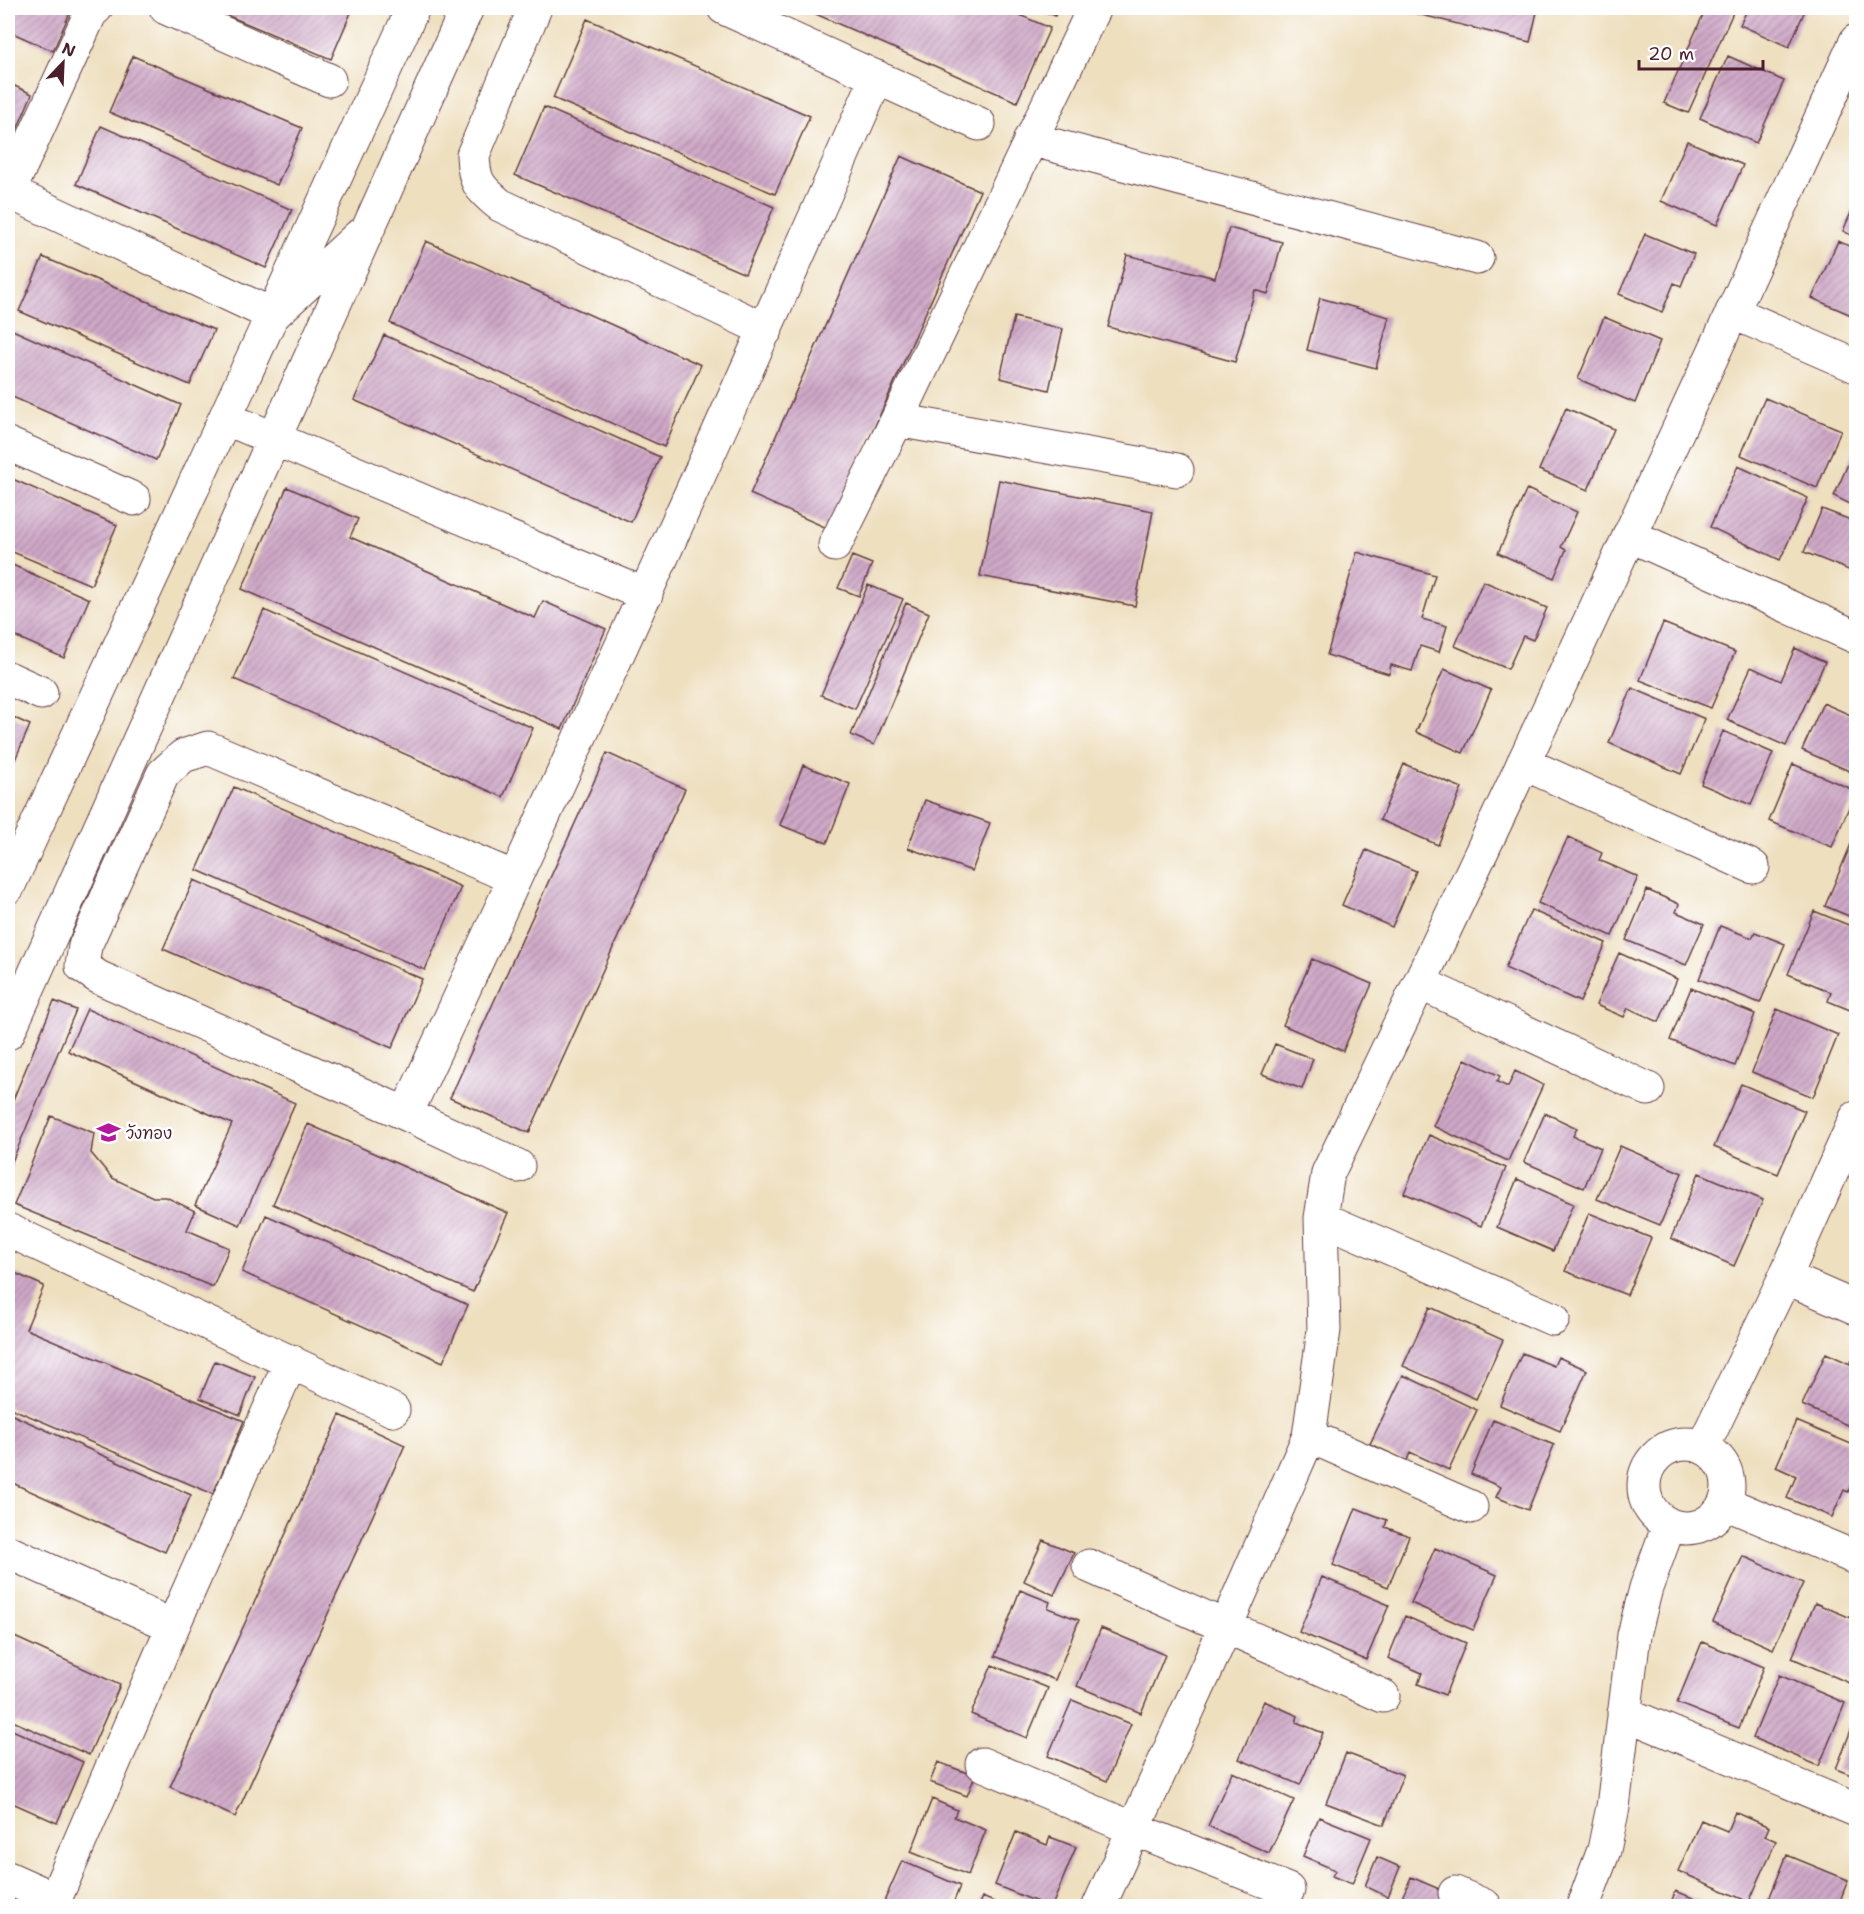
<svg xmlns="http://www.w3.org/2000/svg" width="1864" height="1914" font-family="'Shantell Sans','Playpen Sans Thai',sans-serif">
	<defs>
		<pattern id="building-hatch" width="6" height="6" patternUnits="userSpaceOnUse" patternTransform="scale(1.5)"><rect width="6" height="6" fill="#cfa9c8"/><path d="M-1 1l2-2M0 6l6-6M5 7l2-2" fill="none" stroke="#aa89a3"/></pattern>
	</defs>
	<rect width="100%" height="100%" fill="#fff"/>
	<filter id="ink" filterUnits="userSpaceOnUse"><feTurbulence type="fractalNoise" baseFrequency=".0167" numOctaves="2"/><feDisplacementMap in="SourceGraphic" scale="12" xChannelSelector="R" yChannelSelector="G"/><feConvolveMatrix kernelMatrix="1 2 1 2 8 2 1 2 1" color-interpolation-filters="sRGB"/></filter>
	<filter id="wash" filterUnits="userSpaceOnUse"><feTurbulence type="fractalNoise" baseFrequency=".008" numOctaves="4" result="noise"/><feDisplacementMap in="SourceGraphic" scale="24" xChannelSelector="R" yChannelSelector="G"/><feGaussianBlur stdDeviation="1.35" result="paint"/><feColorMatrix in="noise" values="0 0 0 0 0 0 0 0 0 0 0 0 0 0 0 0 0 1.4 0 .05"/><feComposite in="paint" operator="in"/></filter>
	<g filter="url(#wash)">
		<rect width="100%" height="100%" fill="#eedfbf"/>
		<g id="blocks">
			<!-- building -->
			<path fill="url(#building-hatch)" d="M 8,8 L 72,8 L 53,51 L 8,31 Z
				M 210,8 L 353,8 L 331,59 Z
				M 802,8 L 1003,8 L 1050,28 L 1017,102 Z
				M 1036,8 L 1058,8 L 1055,16 Z
				M 1394,8 L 1538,8 L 1530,42 Z
				M 1706,8 L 1735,8 L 1688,113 L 1664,103 Z
				M 1748,8 L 1806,8 L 1789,47 L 1740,25 Z
				M 587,19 L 810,116 L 775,194 L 553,98 Z
				M 133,56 L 302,128 L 277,185 L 109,112 Z
				M 1728,56 L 1784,81 L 1756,143 L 1700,118 Z
				M 8,83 L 32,94 L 8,151 Z
				M 544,107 L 774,207 L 745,274 L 515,175 Z
				M 101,126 L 292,210 L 266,268 L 76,184 Z
				M 1687,141 L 1743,165 L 1717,225 L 1661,201 Z
				M 901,156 L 980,191 L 829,529 L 750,494 Z
				M 1856,201 L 1856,238 L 1843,231 Z
				M 1229,228 L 1282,242 L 1268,294 L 1255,290 L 1235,362 L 1108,327 L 1127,255 L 1215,278 Z
				M 1645,234 L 1694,254 L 1681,286 L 1674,283 L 1662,312 L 1619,294 Z
				M 426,241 L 701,365 L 664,447 L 390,323 Z
				M 1838,241 L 1856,249 L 1856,317 L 1812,298 Z
				M 43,257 L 214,330 L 190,385 L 19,311 Z
				M 1320,298 L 1389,317 L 1376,368 L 1307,350 Z
				M 1014,317 L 1063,329 L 1049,390 L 1000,378 Z
				M 1604,317 L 1660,341 L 1635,403 L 1578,379 Z
				M 8,328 L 181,405 L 156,460 L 8,395 Z
				M 384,335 L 660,457 L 631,522 L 354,400 Z
				M 1765,398 L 1841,430 L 1817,488 L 1741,455 Z
				M 1566,408 L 1614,429 L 1588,490 L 1539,470 Z
				M 1856,446 L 1856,507 L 1834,496 Z
				M 1738,466 L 1808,498 L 1780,560 L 1710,527 Z
				M 8,477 L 117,525 L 91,585 L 8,550 Z
				M 999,480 L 1153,511 L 1135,606 L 980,576 Z
				M 287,487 L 358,519 L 350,537 L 535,618 L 543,601 L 606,629 L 562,729 L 242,589 Z
				M 1527,489 L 1577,512 L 1561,547 L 1566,550 L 1554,578 L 1498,553 Z
				M 1822,509 L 1856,522 L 1856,573 L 1804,552 Z
				M 1357,552 L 1435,575 L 1422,619 L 1447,626 L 1439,652 L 1420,646 L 1412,671 L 1391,665 L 1389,674 L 1327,655 Z
				M 852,556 L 872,564 L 859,596 L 838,588 Z
				M 8,563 L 89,599 L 64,658 L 8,633 Z
				M 1483,581 L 1547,608 L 1533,640 L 1523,636 L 1508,669 L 1455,646 Z
				M 868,585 L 903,599 L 855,709 L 821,695 Z
				M 906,603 L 929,613 L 874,745 L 851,735 Z
				M 264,610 L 533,728 L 503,797 L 234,679 Z
				M 1663,623 L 1735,652 L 1711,708 L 1640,680 Z
				M 1795,648 L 1825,662 L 1786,746 L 1727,720 L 1751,667 L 1781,681 Z
				M 1444,669 L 1491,690 L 1463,753 L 1416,732 Z
				M 1632,688 L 1705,719 L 1681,774 L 1609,743 Z
				M 1823,703 L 1855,717 L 1856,713 L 1856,774 L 1802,750 Z
				M 8,715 L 30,725 L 8,776 Z
				M 1723,731 L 1773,753 L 1751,805 L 1701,784 Z
				M 607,753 L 685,789 L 529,1133 L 450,1098 Z
				M 1404,764 L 1462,788 L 1438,845 L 1380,820 Z
				M 1793,764 L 1856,791 L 1832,847 L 1769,821 Z
				M 803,765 L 850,784 L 827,843 L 780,825 Z
				M 234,787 L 461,887 L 425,970 L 197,870 Z
				M 925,800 L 990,823 L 972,871 L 908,848 Z
				M 1568,837 L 1602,853 L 1599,860 L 1638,877 L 1612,936 L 1538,903 Z
				M 1854,837 L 1856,838 L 1856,919 L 1825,906 Z
				M 1366,850 L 1416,871 L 1392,927 L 1342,905 Z
				M 194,880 L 422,979 L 392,1048 L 163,949 Z
				M 1647,890 L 1679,904 L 1676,912 L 1704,924 L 1686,965 L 1626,940 Z
				M 1531,910 L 1606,943 L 1580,1002 L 1505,968 Z
				M 1814,911 L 1856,928 L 1856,994 L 1850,1010 L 1828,1001 L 1831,992 L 1788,974 Z
				M 1720,926 L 1752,938 L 1755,932 L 1785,944 L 1760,1003 L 1699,979 Z
				M 1619,953 L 1677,979 L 1659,1022 L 1628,1008 L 1624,1017 L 1596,1005 Z
				M 1312,959 L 1372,984 L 1343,1051 L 1283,1025 Z
				M 1691,988 L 1755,1014 L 1735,1066 L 1670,1040 Z
				M 54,1001 L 76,1010 L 8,1171 L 8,1112 Z
				M 87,1009 L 295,1103 L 240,1225 L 195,1205 L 232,1124 L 68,1051 Z
				M 1777,1009 L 1838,1035 L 1813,1097 L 1752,1072 Z
				M 1275,1044 L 1313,1059 L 1302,1089 L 1262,1074 Z
				M 1465,1059 L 1500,1076 L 1497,1082 L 1508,1087 L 1515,1071 L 1543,1085 L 1508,1161 L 1433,1126 Z
				M 1741,1084 L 1805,1111 L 1778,1174 L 1714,1147 Z
				M 1545,1113 L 1577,1128 L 1573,1136 L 1601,1148 L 1584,1188 L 1524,1162 Z
				M 51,1116 L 94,1133 L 91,1153 L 112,1178 L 153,1197 L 166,1197 L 195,1211 L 187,1230 L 229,1248 L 213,1287 L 14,1205 Z
				M 308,1124 L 508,1213 L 473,1292 L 273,1204 Z
				M 1429,1135 L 1506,1168 L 1481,1226 L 1404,1193 Z
				M 1620,1146 L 1682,1173 L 1660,1225 L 1597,1199 Z
				M 1699,1173 L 1763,1200 L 1734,1266 L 1671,1238 Z
				M 1517,1179 L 1573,1204 L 1553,1251 L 1497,1227 Z
				M 1589,1213 L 1651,1238 L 1627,1295 L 1565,1271 Z
				M 266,1215 L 468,1305 L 443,1362 L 242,1272 Z
				M 8,1270 L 44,1286 L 26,1329 L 244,1421 L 213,1494 L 8,1407 Z
				M 1430,1307 L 1503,1340 L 1476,1399 L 1403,1366 Z
				M 1856,1351 L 1856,1429 L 1802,1405 L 1826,1353 L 1850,1364 Z
				M 1522,1353 L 1554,1366 L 1558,1357 L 1587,1370 L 1560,1431 L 1500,1405 Z
				M 215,1361 L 255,1377 L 240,1415 L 200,1398 Z
				M 1403,1375 L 1477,1410 L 1449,1470 L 1410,1452 L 1407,1461 L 1370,1444 Z
				M 8,1413 L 191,1495 L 165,1552 L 8,1481 Z
				M 340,1415 L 405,1445 L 235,1817 L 170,1787 Z
				M 1493,1420 L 1554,1445 L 1528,1510 L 1496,1497 L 1501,1487 L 1471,1474 Z
				M 1796,1421 L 1856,1446 L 1856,1473 L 1848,1492 L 1844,1490 L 1832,1517 L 1787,1498 L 1796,1476 L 1776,1467 Z
				M 1356,1508 L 1387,1520 L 1385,1527 L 1409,1536 L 1388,1587 L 1333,1565 Z
				M 1043,1540 L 1074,1553 L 1054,1595 L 1024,1581 Z
				M 1435,1548 L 1497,1575 L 1473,1630 L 1411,1603 Z
				M 1743,1556 L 1803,1583 L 1773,1649 L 1713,1622 Z
				M 1322,1577 L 1389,1605 L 1366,1660 L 1299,1632 Z
				M 1020,1590 L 1050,1602 L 1048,1608 L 1079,1620 L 1055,1680 L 995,1656 Z
				M 1815,1603 L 1856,1620 L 1856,1667 L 1849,1683 L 1792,1658 Z
				M 1405,1616 L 1466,1643 L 1445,1695 L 1418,1684 L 1422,1673 L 1388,1658 Z
				M 1101,1628 L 1165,1655 L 1141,1713 L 1077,1686 Z
				M 8,1634 L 120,1685 L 89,1755 L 8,1719 Z
				M 1702,1642 L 1764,1667 L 1739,1728 L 1677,1703 Z
				M 992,1665 L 1048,1688 L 1027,1738 L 971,1714 Z
				M 1779,1675 L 1845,1703 L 1819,1766 L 1753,1738 Z
				M 1072,1700 L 1131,1724 L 1107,1781 L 1048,1756 Z
				M 1264,1701 L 1298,1716 L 1296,1722 L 1323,1733 L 1300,1785 L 1239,1759 Z
				M 1856,1717 L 1856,1777 L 1836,1769 Z
				M 8,1728 L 83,1762 L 57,1823 L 8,1801 Z
				M 1346,1753 L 1403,1775 L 1384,1825 L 1326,1803 Z
				M 938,1762 L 975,1776 L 967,1796 L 930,1782 Z
				M 1232,1772 L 1294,1800 L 1269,1853 L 1208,1826 Z
				M 932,1799 L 957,1810 L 954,1817 L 986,1830 L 968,1875 L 911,1852 Z
				M 1735,1812 L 1769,1827 L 1765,1836 L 1776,1841 L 1749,1902 L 1678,1871 L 1701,1820 L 1727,1831 Z
				M 1319,1817 L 1371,1838 L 1352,1884 L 1332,1876 L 1335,1870 L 1303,1856 Z
				M 1016,1832 L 1047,1845 L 1050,1837 L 1076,1847 L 1052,1906 L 1047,1906 L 995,1885 Z
				M 1787,1855 L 1848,1880 L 1838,1906 L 1766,1906 Z
				M 1377,1857 L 1400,1867 L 1388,1897 L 1365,1886 Z
				M 902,1861 L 960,1886 L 952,1906 L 882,1906 Z
				M 1411,1877 L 1446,1892 L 1439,1906 L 1416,1906 L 1401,1900 Z
				M 1676,1891 L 1712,1906 L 1669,1906 Z
				M 982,1897 L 1004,1906 L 978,1906 Z"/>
		</g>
	</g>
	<g filter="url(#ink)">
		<use href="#blocks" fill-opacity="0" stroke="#633c41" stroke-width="1.5"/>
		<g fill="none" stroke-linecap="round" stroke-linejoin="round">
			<defs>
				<path id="minor" d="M 166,8 L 329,80
					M 535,8 L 473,155 C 474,182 479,188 500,205 L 766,330
					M 724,8 L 979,124
					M 1030,139 L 1477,258
					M 9,192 L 273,315 L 359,236
					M 8,194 L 91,12 L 96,8
					M 1732,312 L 1856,366
					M 225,418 L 646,595
					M 897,420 L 1177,470
					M 8,444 L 134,499
					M 1629,535 L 1856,637
					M 835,545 L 897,420 L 1094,8
					M 8,678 L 41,693
					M 1523,763 L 1753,867
					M 515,878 L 208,748 L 183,756 L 163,774 L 85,946 L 82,966 L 98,977 L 406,1114 L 518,1166
					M 8,887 L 225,418 L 413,8
					M 1420,983 L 1648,1089
					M 8,1033 L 467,8
					M 406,1114 C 566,769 724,425 877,77
					M 1321,1218 L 1553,1319
					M 8,1230 L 393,1410
					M 1785,1277 L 1856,1308
					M 1309,1436 L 1471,1507
					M1644 1486a42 42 0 1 1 84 0a42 42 0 1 1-84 0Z
					M 1703,1447 L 1785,1277 L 1856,1118
					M 1725,1503 L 1856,1558
					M 8,1552 L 173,1626
					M 1089,1566 L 1383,1696
					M 1624,1713 L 1856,1810
					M 982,1764 L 1134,1829 L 1288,1890
					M 8,1878 L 55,1899
					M 1455,1893 L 1485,1906
					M 52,1906 L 173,1626 L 291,1361
					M 1099,1906 L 1226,1626 L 1309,1436 L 1324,1330 L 1321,1218 L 1328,1173 C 1510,798 1684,420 1856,41
					M 1583,1906 L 1604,1850 L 1613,1807 L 1634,1635 L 1646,1588 L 1669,1525"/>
			</defs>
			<!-- minor casing -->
			<use href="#minor" stroke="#633c41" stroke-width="35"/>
			<!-- minor -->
			<use href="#minor" stroke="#fff" stroke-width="33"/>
		</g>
	</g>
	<!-- icons -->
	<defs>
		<symbol id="school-bare" viewBox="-9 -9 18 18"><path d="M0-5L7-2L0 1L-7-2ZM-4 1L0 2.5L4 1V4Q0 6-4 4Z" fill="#b5179e" stroke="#fff" stroke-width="2.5" paint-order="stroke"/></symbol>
	</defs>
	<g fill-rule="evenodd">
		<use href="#school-bare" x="92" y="1116" width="33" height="33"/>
	</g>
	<g text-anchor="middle" stroke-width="5" stroke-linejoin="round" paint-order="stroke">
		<!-- poi labels -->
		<g font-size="16" fill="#4a1f2b" stroke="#fff" text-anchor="start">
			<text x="126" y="1139">วังทอง</text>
		</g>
	</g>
	<!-- margin -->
	<rect width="1864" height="1914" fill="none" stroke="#fff" stroke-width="30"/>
	<!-- north arrow -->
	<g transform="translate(63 63) rotate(23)" stroke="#ffffff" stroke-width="4.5" paint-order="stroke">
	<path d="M0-4.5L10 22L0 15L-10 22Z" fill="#4a1f2b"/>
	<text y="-9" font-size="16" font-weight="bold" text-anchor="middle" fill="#4a1f2b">N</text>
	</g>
	<!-- scale -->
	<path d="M1639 60v9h124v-9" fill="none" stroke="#4a1f2b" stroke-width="3"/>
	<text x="1648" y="60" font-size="18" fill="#4a1f2b" stroke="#ffffff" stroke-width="4.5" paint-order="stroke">20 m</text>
</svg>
